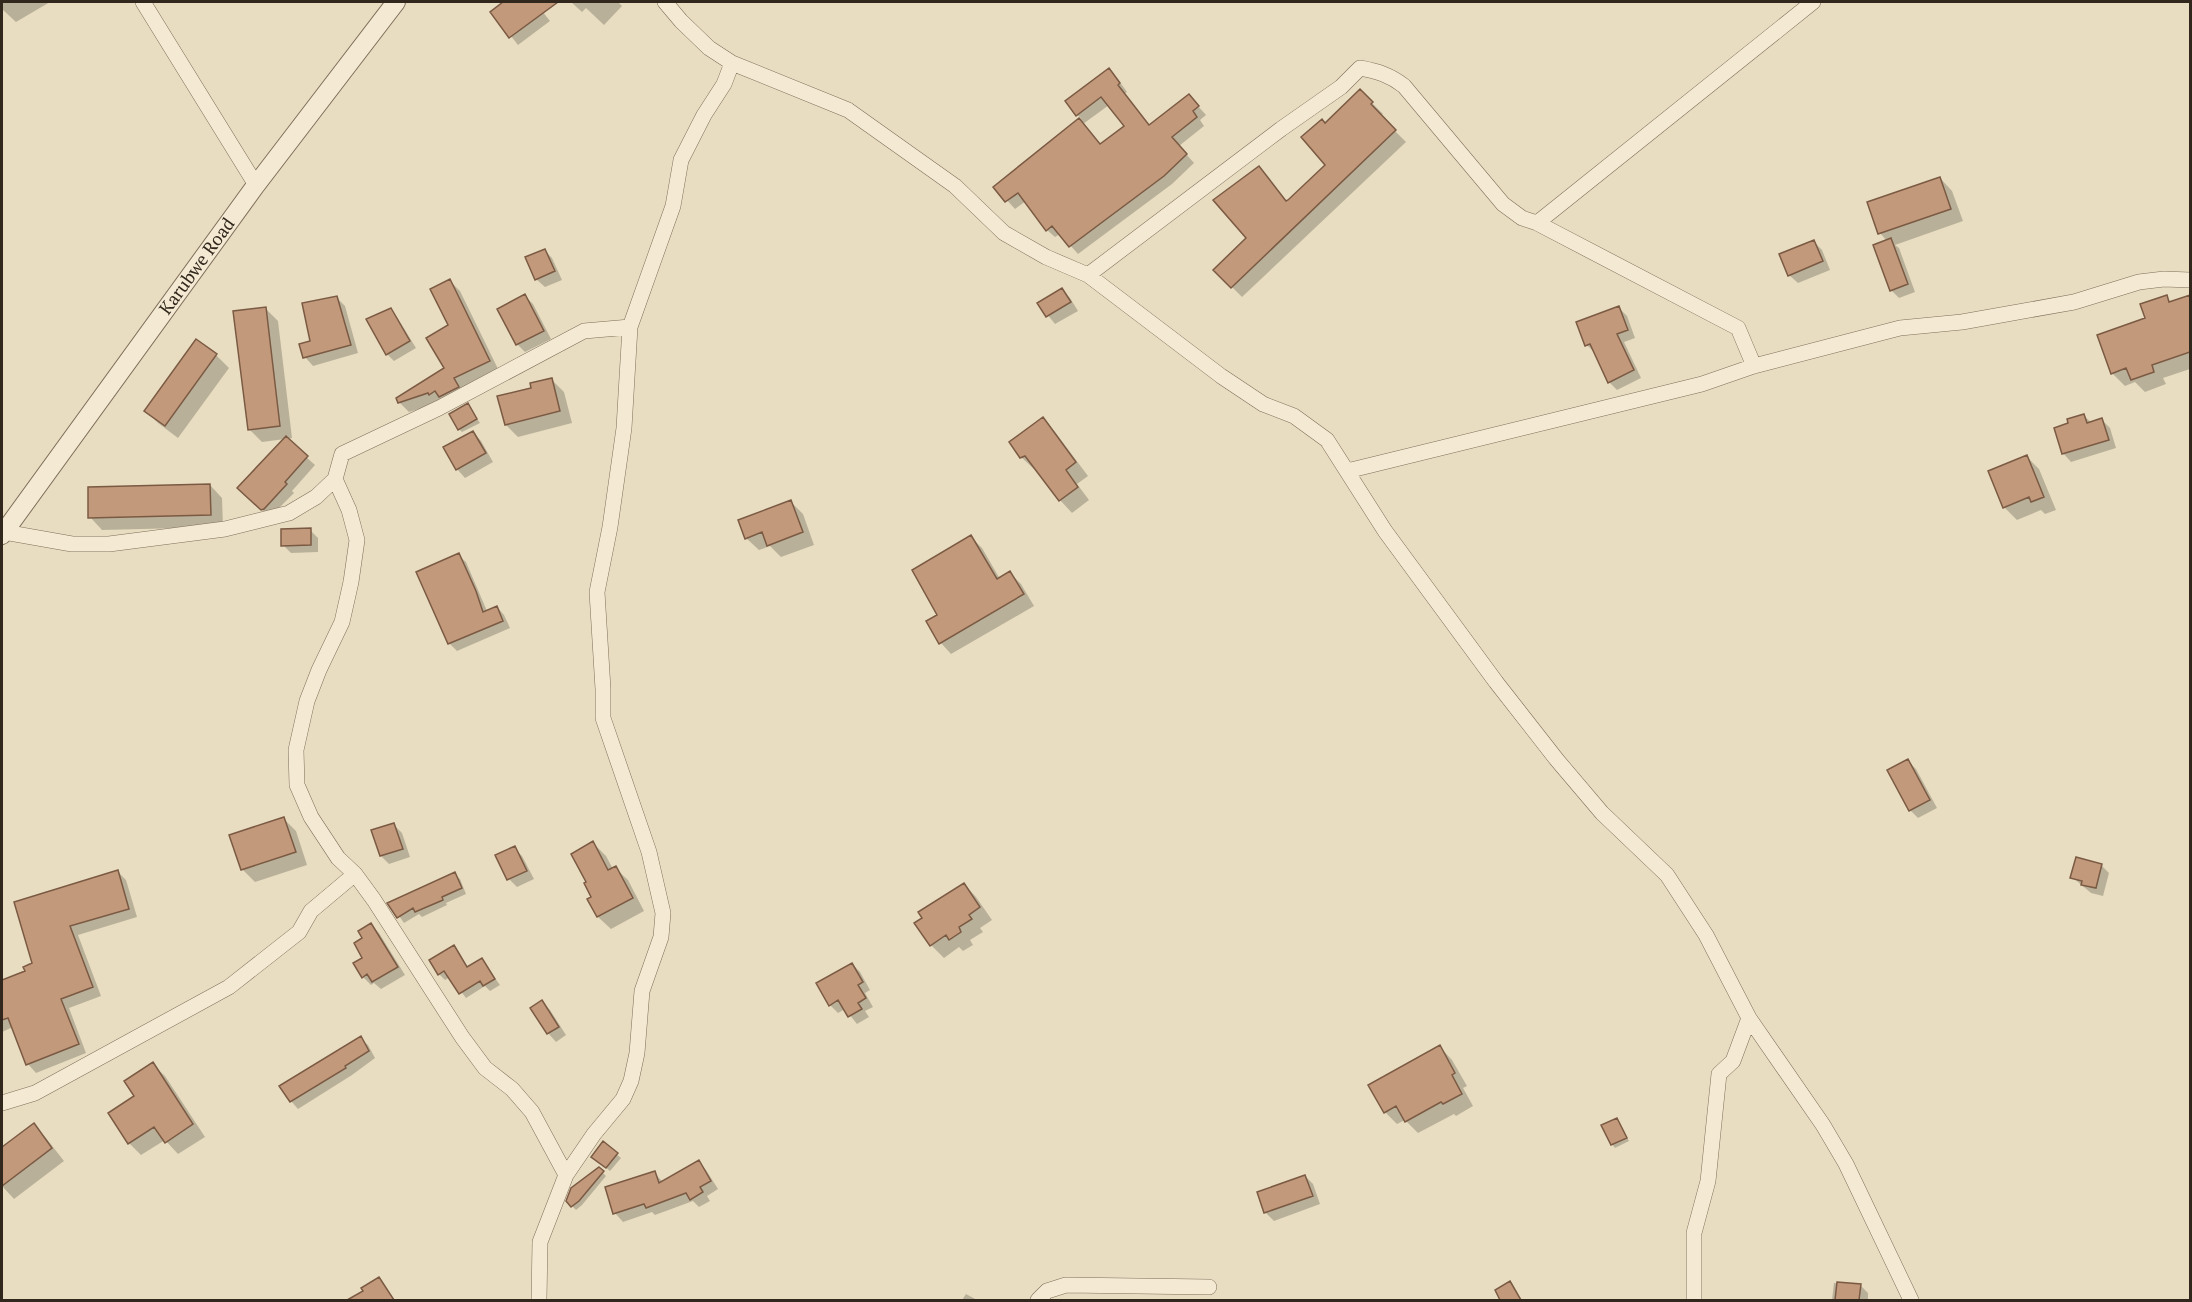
<svg xmlns="http://www.w3.org/2000/svg" width="2192" height="1302" font-family="'PT Serif',serif">
	<rect width="100%" height="100%" fill="#e8ddc1"/>
	<!-- shadow -->
	<path fill="#0003" fill-rule="evenodd" d="M 2,2 L 50,2 L 16,22 L 3,10 Z
		M 506,2 L 535,2 L 550,21 L 518,45 L 492,12 Z
		M 571,2 L 618,2 L 622,6 L 604,25 L 586,8 L 582,12 Z
		M 1109,70 L 1117,78 L 1127,92 L 1124,94 L 1150,126 L 1189,96 L 1206,115 L 1200,120 L 1204,126 L 1179,146 L 1194,163 L 1172,184 L 1078,254 L 1060,234 L 1055,237 L 1047,230 L 1026,201 L 1015,209 L 995,187 L 1081,118 L 1077,115 ZM 1109,105 L 1126,127 L 1101,145 L 1083,124 Z
		M 1360,91 L 1383,114 L 1380,116 L 1406,142 L 1242,297 L 1215,270 L 1248,239 L 1258,168 L 1287,202 L 1327,165 L 1325,125 Z
		M 1940,178 L 1952,191 L 1963,221 L 1895,245 L 1899,248 L 1915,292 L 1899,298 L 1891,290 L 1887,241 L 1880,233 Z
		M 1814,242 L 1822,250 L 1830,270 L 1798,283 L 1789,275 Z
		M 544,250 L 552,258 L 562,280 L 545,287 L 536,279 Z
		M 450,281 L 460,291 L 499,371 L 439,403 L 409,412 L 399,402 L 446,368 L 450,326 Z
		M 1062,290 L 1070,298 L 1078,311 L 1055,324 L 1039,304 Z
		M 525,296 L 533,304 L 551,339 L 525,352 L 517,344 Z
		M 2166,297 L 2172,303 L 2190,297 L 2190,369 L 2163,378 L 2166,384 L 2145,392 L 2135,382 L 2125,386 L 2112,373 L 2146,319 Z
		M 337,298 L 345,306 L 358,353 L 313,366 L 305,357 Z
		M 1619,308 L 1627,316 L 1635,338 L 1624,342 L 1641,378 L 1617,390 L 1609,382 L 1595,353 L 1587,345 L 1578,323 Z
		M 266,309 L 278,321 L 292,438 L 286,439 L 315,465 L 292,491 L 294,493 L 270,517 L 247,496 L 285,439 L 262,442 L 249,429 Z
		M 391,310 L 397,317 L 416,348 L 394,361 L 387,354 Z
		M 196,341 L 216,355 L 229,368 L 178,438 L 158,423 L 146,411 Z
		M 551,379 L 564,392 L 572,423 L 518,437 L 506,425 L 532,389 Z
		M 468,405 L 480,423 L 462,432 L 459,429 Z
		M 2084,416 L 2092,423 L 2102,420 L 2110,428 L 2116,448 L 2071,462 L 2063,453 L 2070,424 Z
		M 1043,419 L 1055,432 L 1088,476 L 1077,484 L 1089,500 L 1072,513 L 1060,500 L 1036,468 L 1034,469 L 1021,457 Z
		M 473,432 L 481,441 L 493,462 L 465,478 L 457,469 L 445,448 Z
		M 2026,456 L 2039,469 L 2056,510 L 2045,514 L 2041,510 L 2017,520 L 2004,507 Z
		M 210,485 L 222,498 L 223,527 L 102,530 L 90,517 Z
		M 791,502 L 803,514 L 814,545 L 781,557 L 770,546 L 759,550 L 746,538 Z
		M 310,530 L 318,538 L 318,552 L 291,553 L 283,545 Z
		M 971,537 L 982,548 L 1000,579 L 1010,573 L 1021,584 L 1034,606 L 951,654 L 941,643 L 928,622 L 940,615 Z
		M 458,555 L 466,562 L 487,611 L 497,607 L 504,615 L 510,628 L 457,651 L 449,643 Z
		M 1908,761 L 1916,769 L 1937,808 L 1918,818 L 1910,810 Z
		M 284,819 L 296,831 L 307,865 L 255,882 L 242,869 Z
		M 394,825 L 402,833 L 410,857 L 389,864 L 381,856 Z
		M 593,843 L 606,856 L 613,869 L 615,868 L 628,880 L 644,911 L 611,929 L 598,917 L 589,899 L 593,897 Z
		M 514,848 L 522,856 L 534,879 L 517,887 L 509,879 L 497,856 Z
		M 2101,865 L 2109,873 L 2103,896 L 2091,893 L 2072,877 Z
		M 118,872 L 126,880 L 137,917 L 78,935 L 101,996 L 69,1008 L 86,1053 L 36,1073 L 28,1064 L 13,1027 L 2,1032 L 2,982 L 27,972 Z
		M 454,874 L 460,879 L 466,894 L 446,903 L 447,905 L 422,917 L 419,914 L 404,923 L 390,903 Z
		M 964,884 L 976,897 L 992,920 L 980,928 L 983,932 L 970,940 L 973,945 L 963,951 L 959,947 L 944,958 L 931,945 L 916,923 Z
		M 371,925 L 379,933 L 405,975 L 381,989 L 374,983 L 371,985 L 363,977 L 364,938 Z
		M 454,947 L 468,968 L 482,960 L 500,985 L 490,991 L 485,986 L 466,998 L 450,977 L 445,980 L 439,974 Z
		M 852,964 L 860,972 L 870,990 L 865,993 L 873,1007 L 865,1011 L 869,1017 L 857,1024 L 845,1009 L 838,1013 L 830,1005 Z
		M 542,1002 L 550,1010 L 566,1035 L 556,1042 L 548,1033 Z
		M 360,1038 L 368,1045 L 375,1058 L 352,1075 L 298,1109 L 291,1101 Z
		M 1440,1047 L 1452,1060 L 1467,1086 L 1463,1088 L 1473,1106 L 1456,1116 L 1454,1114 L 1418,1133 L 1405,1120 L 1397,1124 L 1385,1112 Z
		M 152,1064 L 165,1076 L 205,1137 L 178,1154 L 165,1140 L 141,1155 L 129,1143 L 136,1097 Z
		M 1617,1119 L 1629,1141 L 1615,1148 L 1612,1144 Z
		M 34,1125 L 46,1138 L 64,1161 L 14,1199 L 2,1186 L 2,1149 Z
		M 604,1144 L 621,1158 L 610,1171 L 600,1162 Z
		M 698,1162 L 706,1170 L 718,1189 L 707,1196 L 710,1201 L 699,1207 L 693,1201 L 655,1215 L 652,1212 L 623,1222 L 615,1213 L 654,1173 L 662,1181 Z
		M 599,1169 L 606,1176 L 582,1205 L 576,1210 L 572,1206 Z
		M 1305,1176 L 1313,1184 L 1320,1204 L 1274,1221 L 1266,1213 L 1259,1192 Z
		M 379,1279 L 395,1300 L 350,1300 L 365,1291 Z
		M 1834,1283 L 1860,1285 L 1868,1293 L 1868,1300 L 1832,1300 Z
		M 966,1294 L 977,1300 L 962,1300 Z"/>
	<!-- building -->
	<path fill="#c2997b" stroke="#7b5a43" stroke-width="1.5" d="M 503,2 L 558,2 L 509,38 L 490,12 Z
		M 1109,68 L 1120,83 L 1118,85 L 1149,125 L 1189,94 L 1199,106 L 1193,111 L 1197,117 L 1172,137 L 1187,154 L 1164,176 L 1069,247 L 1052,226 L 1046,231 L 1018,193 L 1005,202 L 993,187 L 1079,118 L 1100,144 L 1124,126 L 1101,97 L 1076,116 L 1065,101 Z
		M 1360,89 L 1373,102 L 1371,104 L 1396,130 L 1231,288 L 1213,270 L 1246,238 L 1213,200 L 1259,166 L 1286,201 L 1288,200 L 1325,165 L 1301,137 L 1322,119 L 1325,123 Z
		M 1940,177 L 1951,209 L 1878,234 L 1867,202 Z
		M 1891,238 L 1908,284 L 1890,291 L 1873,245 Z
		M 1814,240 L 1823,261 L 1788,276 L 1779,254 Z
		M 545,249 L 555,271 L 535,280 L 525,257 Z
		M 450,279 L 490,361 L 454,378 L 459,387 L 439,397 L 435,391 L 429,395 L 428,393 L 398,403 L 396,398 L 444,368 L 426,338 L 448,325 L 430,289 Z
		M 1062,288 L 1071,302 L 1046,317 L 1037,303 Z
		M 525,294 L 544,331 L 516,345 L 497,309 Z
		M 2167,295 L 2169,302 L 2190,295 L 2190,352 L 2152,365 L 2154,372 L 2131,380 L 2126,368 L 2111,374 L 2097,335 L 2145,318 L 2140,304 Z
		M 337,296 L 351,345 L 303,358 L 299,344 L 310,341 L 302,303 Z
		M 1619,306 L 1628,330 L 1617,334 L 1634,370 L 1608,383 L 1590,344 L 1585,346 L 1576,322 Z
		M 266,307 L 280,426 L 248,430 L 233,311 Z
		M 391,308 L 410,341 L 386,355 L 366,319 Z
		M 196,339 L 217,354 L 165,426 L 144,411 Z
		M 552,378 L 560,411 L 505,425 L 497,396 L 531,388 L 530,383 Z
		M 468,403 L 477,419 L 458,430 L 449,414 Z
		M 2084,414 L 2087,423 L 2102,418 L 2109,440 L 2062,454 L 2054,428 L 2068,423 L 2067,419 Z
		M 1043,417 L 1076,462 L 1066,470 L 1078,487 L 1059,501 L 1025,456 L 1020,458 L 1009,442 Z
		M 473,431 L 486,453 L 456,470 L 443,447 Z
		M 286,436 L 308,456 L 285,482 L 287,484 L 264,509 L 261,510 L 237,488 Z
		M 2027,455 L 2044,497 L 2031,502 L 2029,497 L 2003,508 L 1988,471 Z
		M 210,484 L 211,515 L 88,518 L 88,487 Z
		M 791,500 L 803,532 L 767,546 L 762,532 L 745,539 L 738,520 Z
		M 311,528 L 311,545 L 281,546 L 281,529 Z
		M 971,535 L 997,579 L 1010,571 L 1024,594 L 939,644 L 926,621 L 937,615 L 912,570 Z
		M 459,553 L 476,591 L 483,612 L 497,606 L 503,621 L 448,644 L 416,572 Z
		M 1908,759 L 1930,800 L 1909,811 L 1887,770 Z
		M 284,817 L 296,852 L 241,870 L 229,835 Z
		M 394,823 L 403,849 L 380,856 L 371,830 Z
		M 593,841 L 608,870 L 616,866 L 633,898 L 597,917 L 587,899 L 591,897 L 584,883 L 586,882 L 571,854 Z
		M 515,846 L 527,871 L 507,880 L 495,855 Z
		M 2076,857 L 2102,864 L 2096,888 L 2081,885 L 2082,881 L 2070,878 Z
		M 118,870 L 129,909 L 70,926 L 93,987 L 61,999 L 79,1044 L 26,1065 L 8,1018 L 2,1020 L 2,980 L 25,971 L 23,967 L 32,963 L 14,902 Z
		M 455,872 L 462,888 L 442,897 L 443,900 L 415,912 L 413,908 L 397,918 L 387,903 Z
		M 964,883 L 980,907 L 969,915 L 972,919 L 959,927 L 961,932 L 949,940 L 946,935 L 930,946 L 914,923 L 922,918 L 918,912 Z
		M 371,923 L 398,967 L 372,982 L 367,974 L 362,978 L 353,963 L 362,958 L 354,943 L 362,938 L 358,931 Z
		M 454,945 L 467,967 L 482,958 L 495,979 L 483,986 L 480,981 L 459,994 L 444,971 L 438,975 L 429,960 Z
		M 852,963 L 863,982 L 858,985 L 866,998 L 858,1003 L 862,1009 L 848,1017 L 838,1000 L 829,1006 L 816,983 Z
		M 542,1000 L 559,1027 L 547,1034 L 530,1008 Z
		M 361,1036 L 369,1051 L 345,1066 L 346,1068 L 290,1102 L 279,1086 Z
		M 1440,1045 L 1455,1073 L 1452,1075 L 1462,1094 L 1443,1104 L 1441,1102 L 1405,1122 L 1396,1106 L 1384,1113 L 1368,1085 Z
		M 153,1062 L 193,1124 L 165,1143 L 154,1127 L 128,1144 L 108,1113 L 134,1096 L 124,1081 Z
		M 1617,1118 L 1627,1138 L 1611,1145 L 1601,1125 Z
		M 34,1123 L 52,1148 L 2,1186 L 2,1147 Z
		M 603,1141 L 618,1153 L 606,1168 L 591,1157 Z
		M 699,1160 L 711,1181 L 700,1187 L 703,1192 L 690,1200 L 686,1193 L 646,1208 L 644,1204 L 613,1214 L 605,1187 L 655,1171 L 659,1183 Z
		M 599,1167 L 604,1171 L 579,1201 L 571,1207 L 566,1201 L 571,1188 Z
		M 1305,1175 L 1313,1196 L 1264,1213 L 1257,1192 Z
		M 379,1277 L 394,1300 L 347,1300 L 363,1291 L 361,1288 Z
		M 1510,1281 L 1521,1300 L 1500,1300 L 1495,1290 Z
		M 1837,1282 L 1861,1284 L 1859,1300 L 1835,1300 Z"/>
	<g fill="none" stroke-linecap="round" stroke-linejoin="round">
		<defs>
			<path id="minor" d="M 143,2 L 256,185
				M 665,2 L 681,21 L 709,48 L 732,63 L 848,110 L 955,186 L 1004,233 L 1046,257 L 1088,275 L 1221,376 L 1263,404 L 1294,416 L 1327,440 L 1385,531 L 1496,682 L 1557,760 L 1602,813 L 1667,875 L 1706,935 L 1749,1018 L 1823,1125 L 1846,1164 L 1911,1300
				M 1537,223 L 1813,2
				M 1088,275 L 1281,129 L 1341,87 L 1360,68 C 1377,71 1390,75 1404,86 L 1503,204 L 1522,218 L 1537,223 L 1738,328 L 1754,366
				M 1347,471 L 1702,384 L 1754,366 L 1900,328 L 1962,322 L 2074,302 L 2139,282 L 2164,279 L 2190,280
				M 335,479 L 349,510 L 357,540 L 351,582 L 342,622 L 319,670 L 307,701 L 296,750 L 297,785 L 311,817 L 338,858 L 355,874 L 374,900 L 462,1037 L 485,1068 L 512,1089 L 532,1112 L 566,1175
				M 4,532 L 72,544 L 109,544 L 225,529 L 289,513 L 316,497 L 335,479 L 342,454 L 439,408 L 584,331 L 630,327
				M 2,1103 L 35,1093 L 229,987 L 299,932 L 311,911 L 355,874
				M 539,1300 L 540,1242 L 566,1175 L 594,1134 L 623,1099 L 631,1081 L 637,1053 L 642,991 L 661,937 L 663,913 L 649,852 L 603,718 L 603,689 L 597,592 L 610,527 L 624,428 L 630,327 L 673,206 L 681,160 L 704,115 L 724,84 L 732,63
				M 1038,1300 L 1047,1291 L 1066,1285 L 1209,1287
				M 1694,1300 L 1694,1233 L 1708,1181 L 1719,1074 L 1733,1061 L 1749,1018"/>
			<g id="tertiary">
				<path id="s1" d="M 2,535 L 256,185 L 396,2"/>
			</g>
		</defs>
		<!-- minor casing -->
		<use href="#minor" stroke="#7f6e5b" stroke-width="16"/>
		<!-- tertiary casing -->
		<use href="#tertiary" stroke="#7f6e5b" stroke-width="20"/>
		<!-- minor -->
		<use href="#minor" stroke="#f4ead3" stroke-width="15"/>
		<!-- tertiary -->
		<use href="#tertiary" stroke="#f4ead3" stroke-width="18"/>
	</g>
	<g text-anchor="middle" stroke-width="4.5" stroke-linejoin="round" paint-order="stroke">
		<!-- street labels -->
		<g font-size="18" fill="#31271d" stroke="#f0e7cf">
			<text dy="6" stroke="none"><textPath href="#s1" startOffset="332">Karubwe Road</textPath></text>
		</g>
	</g>
	<!-- border -->
	<rect width="2192" height="1302" fill="none" stroke="#31271d" stroke-width="6"/>
</svg>
